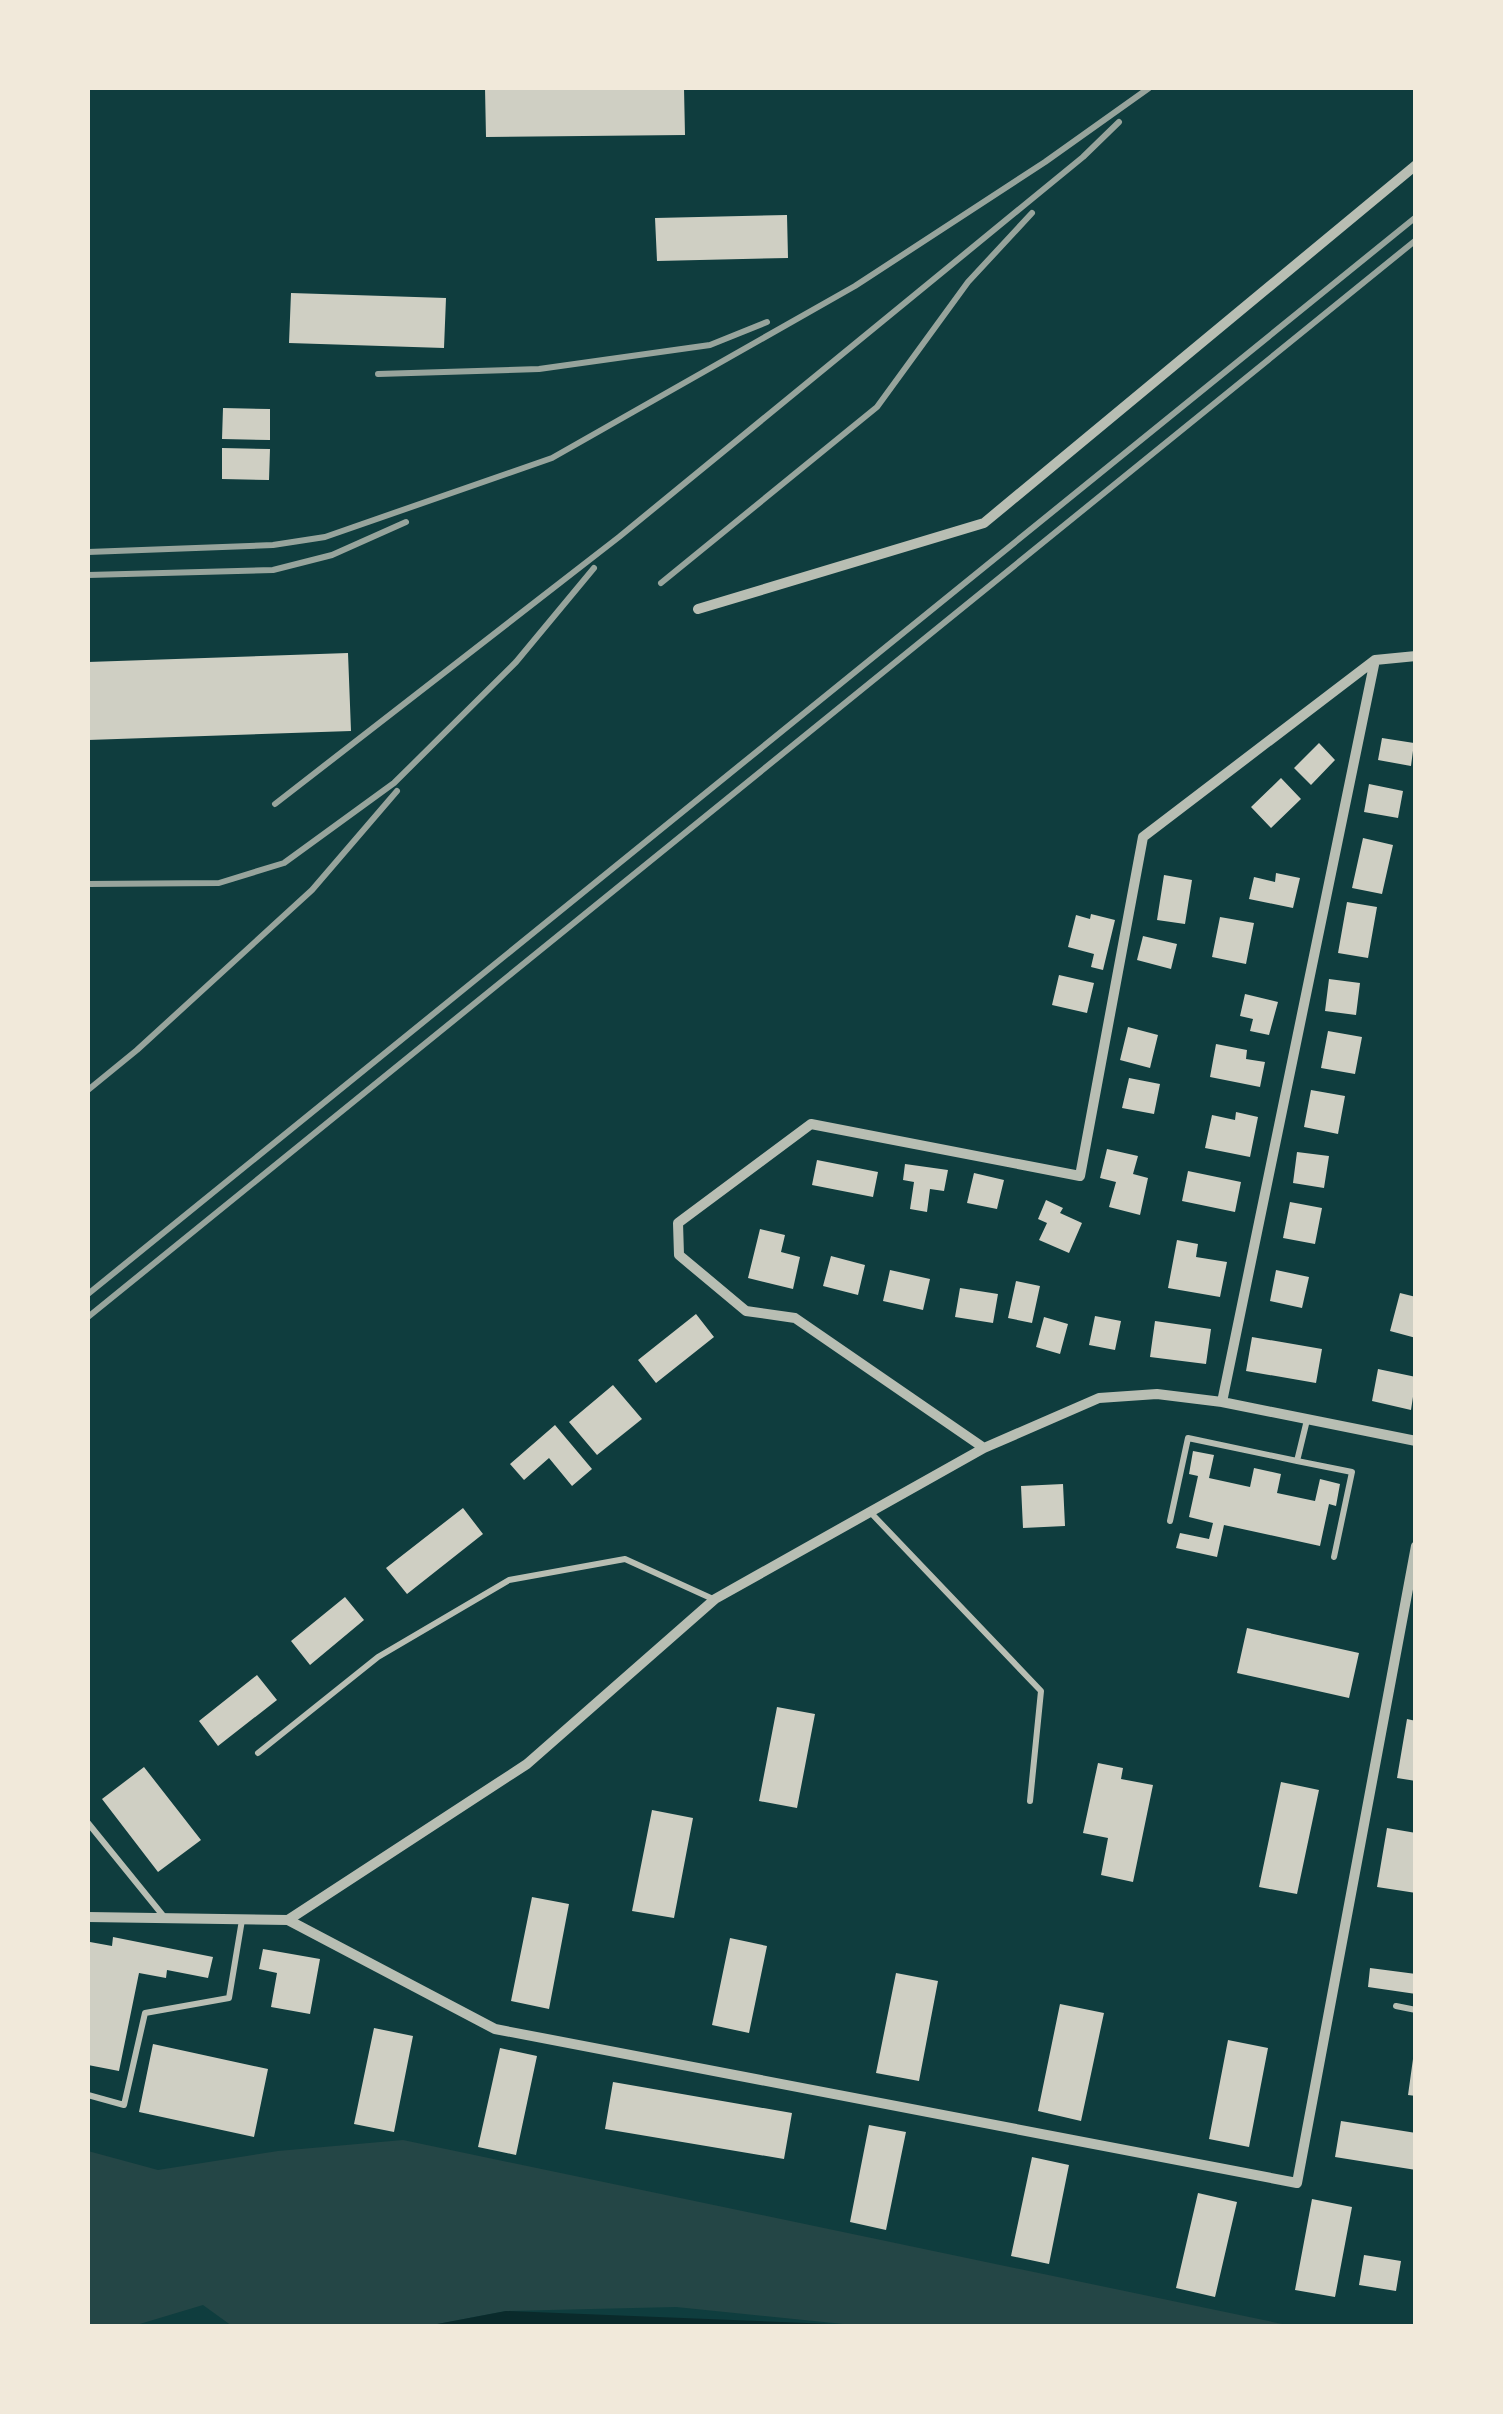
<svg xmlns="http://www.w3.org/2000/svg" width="1503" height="2414" font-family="Overpass,sans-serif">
	<rect width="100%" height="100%" fill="#0f3d3e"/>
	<!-- green -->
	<path fill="#244646" d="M 403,2140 L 1292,2326 L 863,2326 L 676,2307 L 506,2311 L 427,2326 L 232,2326 L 203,2305 L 133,2326 L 88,2326 L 88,2151 L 158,2170 L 278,2151 Z"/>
	<!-- water -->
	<path fill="#0a2a2b" d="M 506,2311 L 857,2325 L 863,2326 L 427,2326 Z"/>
	<!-- building -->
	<path fill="#cfcfc3" d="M 485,88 L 684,88 L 685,135 L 486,137 Z
		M 787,215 L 788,258 L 657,261 L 655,218 Z
		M 291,293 L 446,298 L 444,348 L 289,343 Z
		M 223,408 L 270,409 L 270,440 L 222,439 Z
		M 222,448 L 270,449 L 269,480 L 222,479 Z
		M 348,653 L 351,731 L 88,740 L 88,662 Z
		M 1382,738 L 1414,743 L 1411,766 L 1378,760 Z
		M 1319,743 L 1335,760 L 1311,785 L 1294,768 Z
		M 1281,778 L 1301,799 L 1271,828 L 1251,807 Z
		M 1369,784 L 1403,791 L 1398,818 L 1364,812 Z
		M 1363,838 L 1393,845 L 1382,894 L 1352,888 Z
		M 1276,873 L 1300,878 L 1293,908 L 1249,899 L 1254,877 L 1275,882 Z
		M 1164,875 L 1192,880 L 1185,924 L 1157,920 Z
		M 1347,902 L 1377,907 L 1368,958 L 1338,953 Z
		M 1091,914 L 1115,920 L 1103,970 L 1091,967 L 1094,954 L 1068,947 L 1076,915 L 1090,919 Z
		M 1220,917 L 1254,923 L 1246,964 L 1212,957 Z
		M 1143,936 L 1177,944 L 1171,969 L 1137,960 Z
		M 1059,975 L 1094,983 L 1087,1013 L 1052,1005 Z
		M 1329,979 L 1360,983 L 1356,1015 L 1325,1011 Z
		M 1245,994 L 1278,1002 L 1269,1035 L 1250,1031 L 1253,1019 L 1240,1016 Z
		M 1128,1027 L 1158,1035 L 1150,1068 L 1120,1060 Z
		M 1328,1031 L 1362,1037 L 1355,1074 L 1321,1068 Z
		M 1216,1044 L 1247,1050 L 1246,1059 L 1265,1062 L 1260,1087 L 1210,1077 Z
		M 1129,1078 L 1160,1084 L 1154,1114 L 1122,1108 Z
		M 1311,1090 L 1345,1096 L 1338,1134 L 1304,1127 Z
		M 1236,1112 L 1258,1117 L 1250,1157 L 1205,1148 L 1212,1115 L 1235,1120 Z
		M 1107,1149 L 1138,1156 L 1133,1174 L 1148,1178 L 1140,1215 L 1109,1207 L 1116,1182 L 1100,1178 Z
		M 1297,1152 L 1329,1156 L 1324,1188 L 1293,1183 Z
		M 817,1160 L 878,1172 L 873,1197 L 812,1185 Z
		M 905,1164 L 948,1170 L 944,1191 L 930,1189 L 927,1212 L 910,1209 L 914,1182 L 903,1180 Z
		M 1188,1171 L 1241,1182 L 1235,1212 L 1182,1201 Z
		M 974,1173 L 1004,1180 L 997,1209 L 967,1203 Z
		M 1046,1200 L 1063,1208 L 1060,1213 L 1082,1223 L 1069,1253 L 1039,1240 L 1047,1223 L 1038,1219 Z
		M 1290,1202 L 1322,1208 L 1315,1244 L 1283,1238 Z
		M 760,1229 L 785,1235 L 781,1252 L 800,1257 L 793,1289 L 748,1278 Z
		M 1177,1240 L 1198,1244 L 1196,1257 L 1227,1262 L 1220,1297 L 1168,1288 Z
		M 831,1256 L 865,1265 L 858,1295 L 823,1286 Z
		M 890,1270 L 930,1279 L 923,1310 L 883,1301 Z
		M 1276,1270 L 1309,1277 L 1302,1308 L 1270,1301 Z
		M 1016,1281 L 1040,1286 L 1032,1323 L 1008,1318 Z
		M 960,1288 L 998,1294 L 993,1323 L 955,1317 Z
		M 1400,1293 L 1416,1297 L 1416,1338 L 1390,1331 Z
		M 696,1314 L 714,1337 L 656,1383 L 638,1360 Z
		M 1095,1316 L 1121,1321 L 1115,1350 L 1089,1345 Z
		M 1044,1317 L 1068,1324 L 1060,1354 L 1036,1347 Z
		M 1155,1321 L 1211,1329 L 1206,1364 L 1150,1357 Z
		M 1252,1337 L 1322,1349 L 1316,1383 L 1246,1371 Z
		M 1378,1369 L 1416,1377 L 1411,1410 L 1372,1401 Z
		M 613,1385 L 642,1419 L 597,1455 L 569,1422 Z
		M 555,1425 L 592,1469 L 572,1486 L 549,1458 L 524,1480 L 510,1464 Z
		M 1193,1451 L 1214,1455 L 1209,1478 L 1250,1487 L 1254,1468 L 1281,1474 L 1277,1493 L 1315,1501 L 1320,1479 L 1340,1484 L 1336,1506 L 1329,1504 L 1320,1546 L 1224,1525 L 1217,1557 L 1176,1548 L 1180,1533 L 1209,1539 L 1213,1523 L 1189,1517 L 1198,1476 L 1189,1474 Z
		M 1063,1484 L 1065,1526 L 1023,1528 L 1021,1486 Z
		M 463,1508 L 483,1534 L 407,1594 L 386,1568 Z
		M 345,1597 L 364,1620 L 310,1665 L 291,1641 Z
		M 1247,1628 L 1359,1653 L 1349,1698 L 1237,1673 Z
		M 257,1675 L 277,1700 L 218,1746 L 199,1721 Z
		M 777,1707 L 815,1714 L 797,1808 L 759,1801 Z
		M 1407,1719 L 1416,1721 L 1416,1781 L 1397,1778 Z
		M 1098,1763 L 1123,1768 L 1121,1779 L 1153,1785 L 1133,1882 L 1101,1875 L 1108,1838 L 1083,1833 Z
		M 144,1767 L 201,1840 L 158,1872 L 102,1799 Z
		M 1281,1782 L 1319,1790 L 1297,1894 L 1259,1887 Z
		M 652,1810 L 693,1818 L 674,1918 L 632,1911 Z
		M 1387,1828 L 1416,1833 L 1416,1893 L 1377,1887 Z
		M 532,1897 L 569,1904 L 549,2009 L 511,2001 Z
		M 113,1937 L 213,1957 L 208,1978 L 167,1970 L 166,1978 L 139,1973 L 119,2071 L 88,2065 L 90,1942 L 112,1946 Z
		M 730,1938 L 767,1946 L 749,2033 L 712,2025 Z
		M 263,1949 L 320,1959 L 310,2014 L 271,2007 L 277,1973 L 259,1969 Z
		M 1370,1968 L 1416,1974 L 1416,1994 L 1368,1987 Z
		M 896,1973 L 938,1981 L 919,2081 L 876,2073 Z
		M 1060,2004 L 1104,2013 L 1081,2121 L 1038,2111 Z
		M 374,2028 L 413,2036 L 394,2132 L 354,2124 Z
		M 1228,2040 L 1268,2048 L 1249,2147 L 1209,2139 Z
		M 153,2044 L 268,2069 L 254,2137 L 139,2112 Z
		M 500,2048 L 537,2056 L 516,2155 L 478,2147 Z
		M 1413,2059 L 1416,2059 L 1416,2096 L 1408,2095 Z
		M 613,2082 L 792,2113 L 784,2159 L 605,2129 Z
		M 1341,2121 L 1416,2133 L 1416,2170 L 1335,2157 Z
		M 869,2125 L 906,2132 L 886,2230 L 850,2222 Z
		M 1032,2157 L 1069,2165 L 1049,2264 L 1011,2256 Z
		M 1198,2193 L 1237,2202 L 1215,2297 L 1176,2288 Z
		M 1312,2199 L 1352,2207 L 1335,2297 L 1295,2290 Z
		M 1364,2255 L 1401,2261 L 1396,2291 L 1359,2285 Z"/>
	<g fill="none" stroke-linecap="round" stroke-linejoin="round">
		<!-- service -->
		<path stroke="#b8beb3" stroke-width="6" d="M 1297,1461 L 1352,1472 L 1334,1557
			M 872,1514 L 1041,1691 L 1030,1801
			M 1170,1521 L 1188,1438 L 1297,1461 L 1307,1420
			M 258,1753 L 378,1657 L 509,1580 L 625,1559 L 713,1599
			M 88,1823 L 165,1918
			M 1396,2006 L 1416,2010
			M 88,2095 L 124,2105 L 145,2013 L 229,1998 L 242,1920"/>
		<!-- minor -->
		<path stroke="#b8beb3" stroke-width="10" d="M 698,609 L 984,523 L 1416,165
			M 1375,660 L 1416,656
			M 1222,1402 L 1375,660
			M 984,1448 L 795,1318 L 746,1311 L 679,1255 L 678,1223 L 811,1124 L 1080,1176 L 1143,837 L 1375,660
			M 88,1917 L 288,1920 L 495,2029 L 1297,2183 L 1416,1546
			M 288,1920 L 527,1764 L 715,1599 L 984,1448 L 1099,1398 L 1157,1394 L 1222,1402 L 1416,1441"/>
		<!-- rail -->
		<path stroke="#97a49c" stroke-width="6" d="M 378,374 L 539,369 L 710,345 L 767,322
			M 88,552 L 273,545 L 325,537 L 552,458 L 855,286 L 1045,162 L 1149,88
			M 88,575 L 273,570 L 332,555 L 406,522
			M 661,583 L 877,407 L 968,282 L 1032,213
			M 275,804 L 619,537 L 1083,157 L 1119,122
			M 88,884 L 219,883 L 284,863 L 394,783 L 516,662 L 594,568
			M 88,1090 L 137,1050 L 312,890 L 397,791
			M 88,1294 L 1416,217
			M 88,1317 L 1416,240"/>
	</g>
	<!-- border -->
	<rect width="1503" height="2414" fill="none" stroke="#f1e9da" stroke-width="180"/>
</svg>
